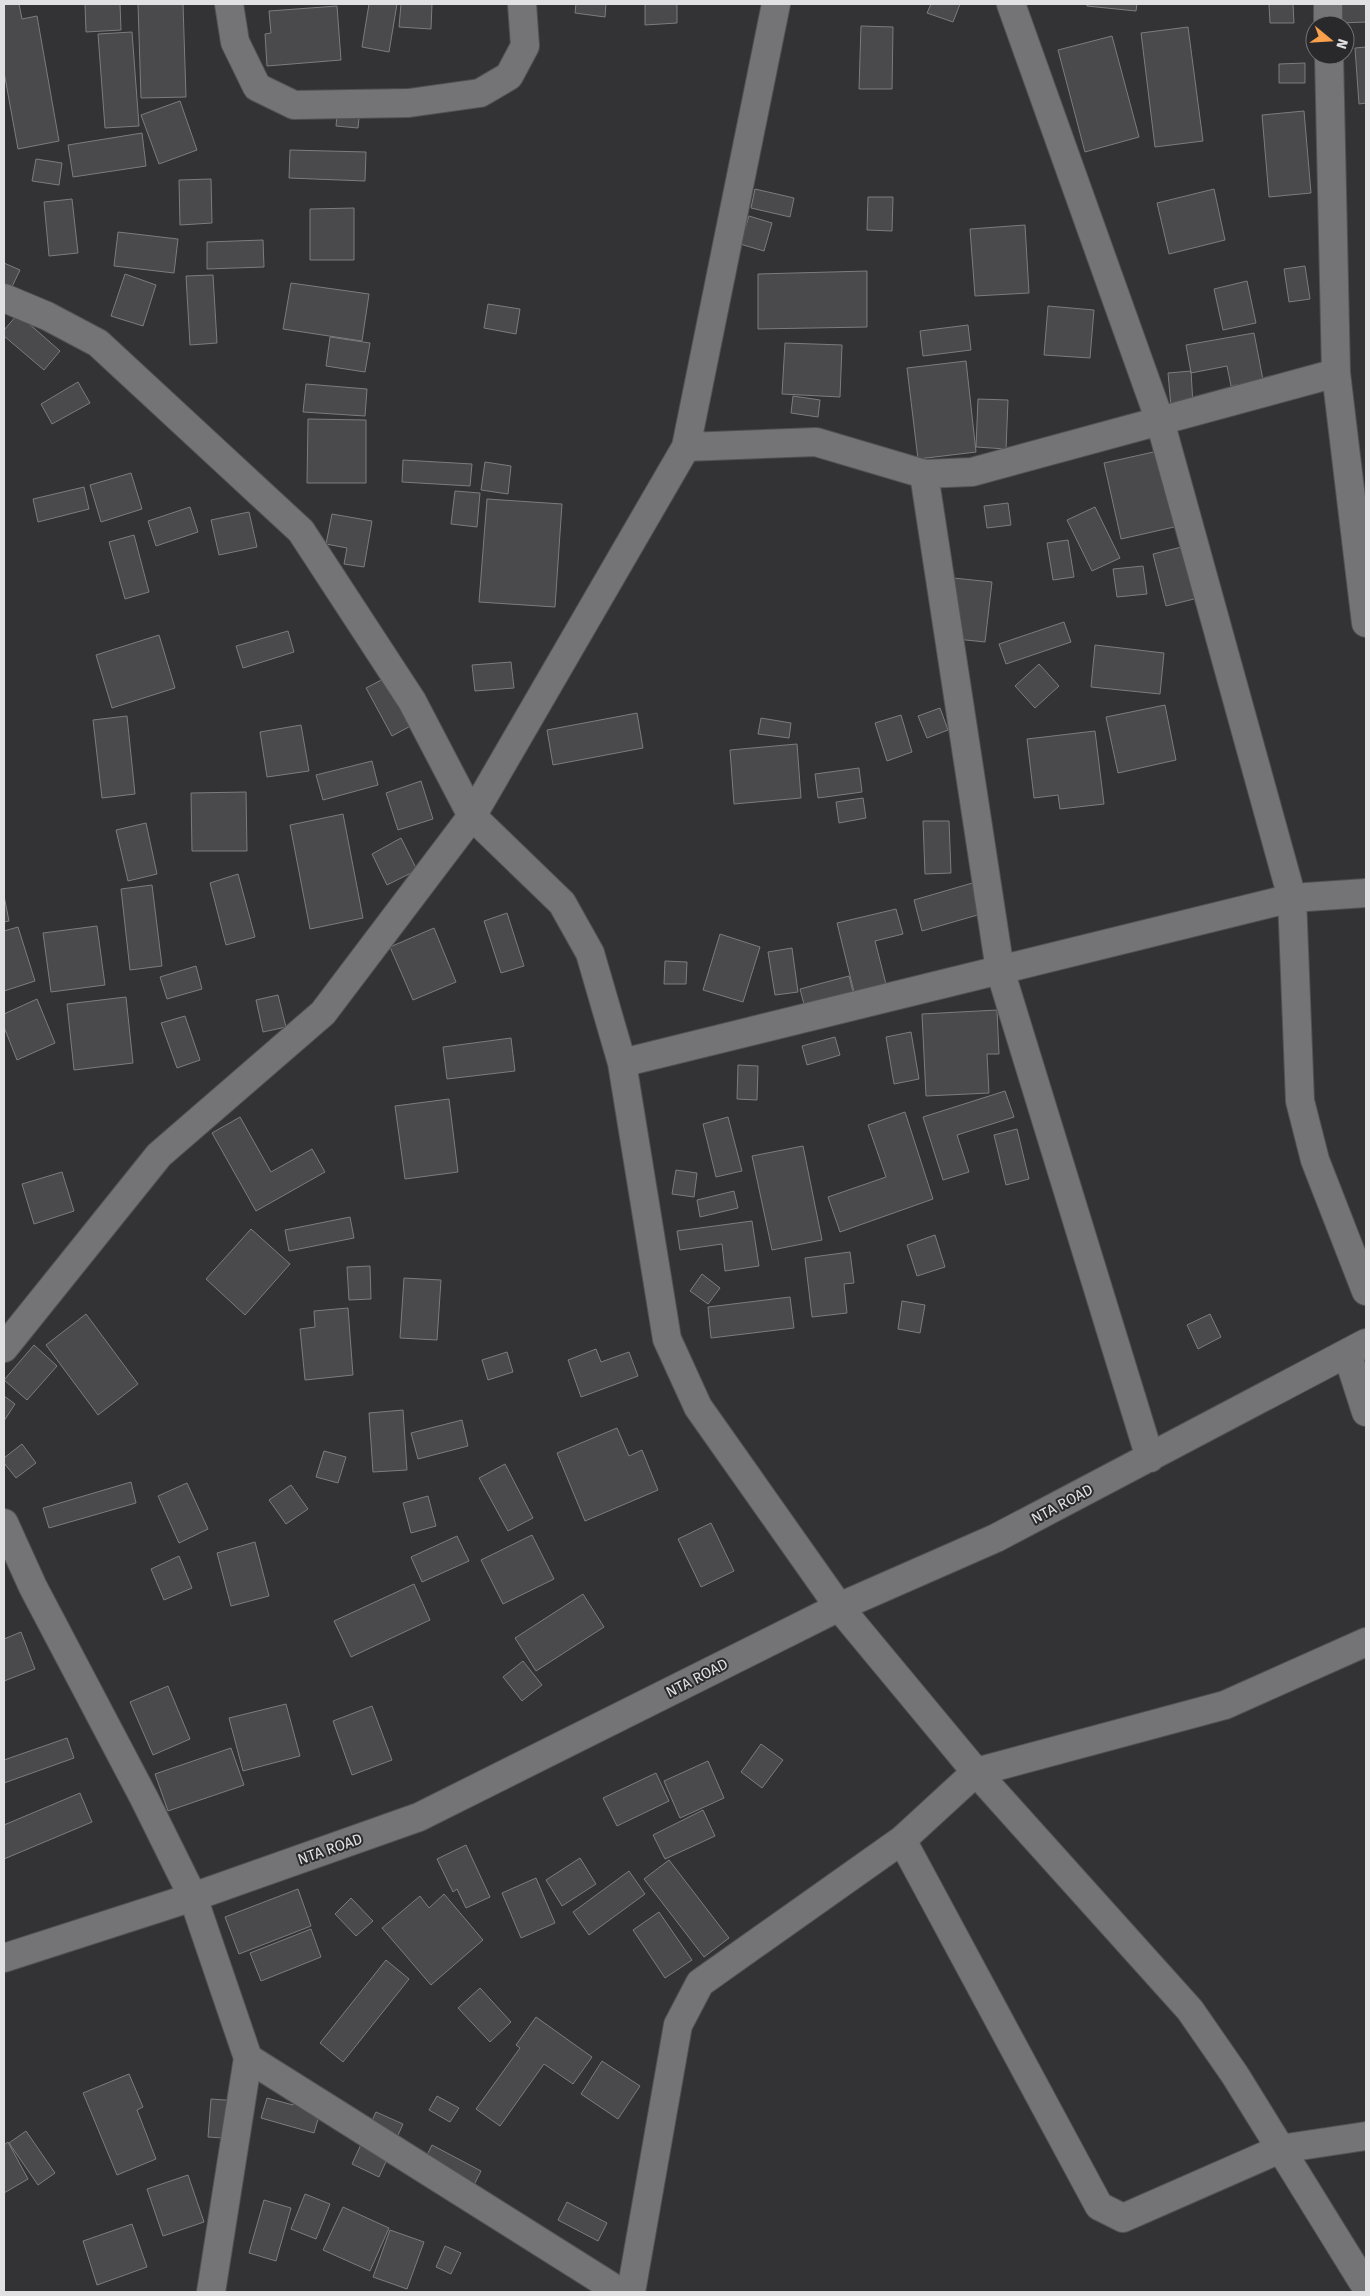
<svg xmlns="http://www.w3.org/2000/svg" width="1370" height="2296" font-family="'Fira Sans',sans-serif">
	<rect width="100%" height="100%" fill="#333336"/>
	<!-- building -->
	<path fill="#4a4a4d" stroke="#7c7c7f" d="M 4,4 L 19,4 L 22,19 L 37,16 L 59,141 L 18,149 L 4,72 Z
		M 85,4 L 120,4 L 121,30 L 86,32 Z
		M 138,4 L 183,4 L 186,97 L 141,98 Z
		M 369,4 L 397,4 L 389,52 L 362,47 Z
		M 401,4 L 432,4 L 431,29 L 399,27 Z
		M 576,4 L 606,4 L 605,17 L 575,13 Z
		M 645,4 L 677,4 L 677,23 L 645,25 Z
		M 931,4 L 960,4 L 953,22 L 927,13 Z
		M 1087,4 L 1137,4 L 1136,11 L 1087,6 Z
		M 1269,4 L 1293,4 L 1294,23 L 1270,23 Z
		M 1340,4 L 1366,4 L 1366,22 L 1341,23 Z
		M 337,6 L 341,60 L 267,66 L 265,34 L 271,33 L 269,11 Z
		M 861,26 L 893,27 L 892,89 L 859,89 Z
		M 1188,27 L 1203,141 L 1155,147 L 1141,33 Z
		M 132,32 L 139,126 L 105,128 L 98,34 Z
		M 1112,36 L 1139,137 L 1085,152 L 1058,50 Z
		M 1366,47 L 1366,103 L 1359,104 L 1355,48 Z
		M 1305,63 L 1305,83 L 1279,83 L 1279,64 Z
		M 180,101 L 197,150 L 159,164 L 141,115 Z
		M 338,105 L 360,108 L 358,128 L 336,126 Z
		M 1304,111 L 1311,193 L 1269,197 L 1262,115 Z
		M 142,133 L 146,166 L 73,177 L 68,145 Z
		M 290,150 L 366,152 L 365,181 L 289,178 Z
		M 36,159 L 62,163 L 59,185 L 32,181 Z
		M 211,179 L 212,223 L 180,225 L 179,180 Z
		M 755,189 L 794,198 L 790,217 L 751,208 Z
		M 1214,189 L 1225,240 L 1169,254 L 1157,203 Z
		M 868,197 L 893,197 L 892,231 L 867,230 Z
		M 72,199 L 78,253 L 49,256 L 44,202 Z
		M 354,208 L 354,260 L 310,260 L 310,209 Z
		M 749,216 L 772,223 L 764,251 L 740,244 Z
		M 1025,225 L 1029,293 L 975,296 L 970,229 Z
		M 118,232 L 178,239 L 174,273 L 114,266 Z
		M 263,240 L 264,267 L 207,269 L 207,242 Z
		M 4,263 L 20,270 L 10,291 L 4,288 Z
		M 1305,266 L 1310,299 L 1289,302 L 1284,269 Z
		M 867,271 L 867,327 L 758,329 L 758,274 Z
		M 125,274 L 156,285 L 143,326 L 111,316 Z
		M 213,275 L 217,343 L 190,345 L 186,276 Z
		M 1247,281 L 1256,323 L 1223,330 L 1214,289 Z
		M 291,283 L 369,294 L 362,341 L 283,329 Z
		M 488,304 L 520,309 L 516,334 L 484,328 Z
		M 1048,306 L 1094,310 L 1090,358 L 1044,355 Z
		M 18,314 L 60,351 L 44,370 L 4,336 L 4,330 Z
		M 968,325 L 971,350 L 923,356 L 920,331 Z
		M 1254,333 L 1263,380 L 1231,386 L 1227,366 L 1191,373 L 1186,345 Z
		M 330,337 L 370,343 L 365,372 L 326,366 Z
		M 785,343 L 842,345 L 840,397 L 782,394 Z
		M 966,361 L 976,452 L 918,459 L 907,368 Z
		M 1191,371 L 1193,405 L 1171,407 L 1168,373 Z
		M 78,382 L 90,403 L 52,424 L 41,404 Z
		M 306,384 L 367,389 L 365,416 L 303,412 Z
		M 793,396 L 820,400 L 818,417 L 791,413 Z
		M 978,399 L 1008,400 L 1006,449 L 976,447 Z
		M 308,419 L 366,420 L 366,483 L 307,483 Z
		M 1167,449 L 1183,525 L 1121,539 L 1104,463 Z
		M 403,460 L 472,464 L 470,486 L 402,482 Z
		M 485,462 L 511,466 L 508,494 L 481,490 Z
		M 131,473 L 142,509 L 101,522 L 90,485 Z
		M 84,487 L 89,509 L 38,522 L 33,499 Z
		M 455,491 L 480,493 L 477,527 L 451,524 Z
		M 487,499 L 562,504 L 555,607 L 479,602 Z
		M 1008,503 L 1011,525 L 987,528 L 984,506 Z
		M 190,507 L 198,532 L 156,546 L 148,521 Z
		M 1095,507 L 1120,558 L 1092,571 L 1067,520 Z
		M 249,512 L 257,547 L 219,555 L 211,520 Z
		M 332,514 L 372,521 L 364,567 L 344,564 L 347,548 L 326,544 Z
		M 134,535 L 149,592 L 125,599 L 109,542 Z
		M 1068,540 L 1074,577 L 1053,580 L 1047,543 Z
		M 1202,542 L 1214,594 L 1166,606 L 1153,554 Z
		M 1143,566 L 1147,594 L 1117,597 L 1113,569 Z
		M 944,577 L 992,582 L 985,642 L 937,637 Z
		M 1064,622 L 1071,642 L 1006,664 L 999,644 Z
		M 288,631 L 294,652 L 243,668 L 236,646 Z
		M 159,635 L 175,688 L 112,708 L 96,655 Z
		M 1095,645 L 1164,653 L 1160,694 L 1091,687 Z
		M 511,662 L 514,688 L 475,691 L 472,665 Z
		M 1039,664 L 1059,686 L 1035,708 L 1015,686 Z
		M 393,674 L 418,722 L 392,736 L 366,688 Z
		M 1165,705 L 1176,760 L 1118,773 L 1106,717 Z
		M 940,708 L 948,730 L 927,738 L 918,716 Z
		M 637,713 L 643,748 L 553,765 L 547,730 Z
		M 901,715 L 912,752 L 887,761 L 875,723 Z
		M 127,716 L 135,794 L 102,798 L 93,720 Z
		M 761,718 L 791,723 L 789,738 L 758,734 Z
		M 301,725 L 309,771 L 267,777 L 260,732 Z
		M 1095,731 L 1104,804 L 1060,809 L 1058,795 L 1034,798 L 1027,739 Z
		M 797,744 L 801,798 L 734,804 L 730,750 Z
		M 372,761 L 378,785 L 323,800 L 316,775 Z
		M 859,768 L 862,792 L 818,798 L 815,774 Z
		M 421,781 L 433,819 L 398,830 L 386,793 Z
		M 246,792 L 247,851 L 192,851 L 191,793 Z
		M 863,798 L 866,818 L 839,823 L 836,802 Z
		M 343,814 L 363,918 L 310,929 L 290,825 Z
		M 923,821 L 949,821 L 951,873 L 925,874 Z
		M 146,823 L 157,874 L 128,881 L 116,830 Z
		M 401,838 L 417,870 L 387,885 L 372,854 Z
		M 238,874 L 255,937 L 226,945 L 210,883 Z
		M 993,877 L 1002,908 L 922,931 L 914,900 Z
		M 152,885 L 162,966 L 130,970 L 121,889 Z
		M 4,896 L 9,921 L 4,922 Z
		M 896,909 L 903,934 L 875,941 L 887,988 L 855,996 L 837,923 Z
		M 507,913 L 524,966 L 501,973 L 484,921 Z
		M 97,926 L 105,985 L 51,992 L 43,933 Z
		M 18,927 L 35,981 L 4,991 L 4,931 Z
		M 434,928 L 456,982 L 413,1000 L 390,947 Z
		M 720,934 L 760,947 L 743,1002 L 703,990 Z
		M 792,948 L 798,992 L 775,995 L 768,952 Z
		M 665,961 L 687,962 L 686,984 L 664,984 Z
		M 196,966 L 202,989 L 167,999 L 160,977 Z
		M 849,976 L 855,1000 L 806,1012 L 800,989 Z
		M 278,995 L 286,1027 L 263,1032 L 256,1000 Z
		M 126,997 L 133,1063 L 74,1070 L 67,1004 Z
		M 37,999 L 55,1043 L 17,1060 L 4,1027 L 4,1014 Z
		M 997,1010 L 999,1054 L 987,1054 L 989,1093 L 926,1096 L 922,1014 Z
		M 185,1016 L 200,1060 L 177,1068 L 161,1023 Z
		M 911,1032 L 919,1079 L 894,1084 L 886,1037 Z
		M 835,1037 L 840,1055 L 807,1065 L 802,1046 Z
		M 511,1038 L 515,1071 L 447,1079 L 443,1047 Z
		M 738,1065 L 758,1066 L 757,1100 L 737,1099 Z
		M 1005,1091 L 1014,1117 L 957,1135 L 969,1172 L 943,1180 L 923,1117 Z
		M 449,1099 L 458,1172 L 405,1179 L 395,1106 Z
		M 905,1112 L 933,1199 L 840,1232 L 828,1197 L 886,1177 L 868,1125 Z
		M 240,1117 L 271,1172 L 312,1149 L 325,1172 L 256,1211 L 212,1133 Z
		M 728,1117 L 742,1171 L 716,1177 L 703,1124 Z
		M 1017,1129 L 1029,1179 L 1006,1185 L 994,1135 Z
		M 803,1146 L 822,1240 L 772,1250 L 752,1156 Z
		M 676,1170 L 697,1173 L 694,1197 L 672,1194 Z
		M 62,1172 L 74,1211 L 34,1224 L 22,1184 Z
		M 734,1191 L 738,1208 L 700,1217 L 697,1200 Z
		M 350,1217 L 354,1238 L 289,1251 L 285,1230 Z
		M 752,1221 L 759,1266 L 725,1271 L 722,1244 L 680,1250 L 677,1231 Z
		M 251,1229 L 290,1264 L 245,1315 L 206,1279 Z
		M 935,1235 L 945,1267 L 917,1276 L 907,1245 Z
		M 850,1252 L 854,1283 L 844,1284 L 847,1313 L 812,1317 L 805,1258 Z
		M 370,1266 L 371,1299 L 349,1300 L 347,1267 Z
		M 702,1274 L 720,1288 L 708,1304 L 690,1291 Z
		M 404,1278 L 441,1280 L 437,1340 L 400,1338 Z
		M 790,1297 L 794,1328 L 711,1338 L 708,1307 Z
		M 902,1301 L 925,1305 L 920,1333 L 898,1329 Z
		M 348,1308 L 353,1375 L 305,1380 L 300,1329 L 315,1327 L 314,1311 Z
		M 86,1314 L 138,1384 L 98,1415 L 46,1345 Z
		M 1210,1314 L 1221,1337 L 1198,1349 L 1187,1325 Z
		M 34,1345 L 57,1366 L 27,1400 L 4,1380 Z
		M 596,1349 L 601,1362 L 629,1352 L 638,1376 L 581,1397 L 568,1360 Z
		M 507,1352 L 513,1372 L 488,1380 L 482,1360 Z
		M 4,1396 L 15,1404 L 4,1421 Z
		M 403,1410 L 407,1470 L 373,1472 L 369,1413 Z
		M 462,1420 L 468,1446 L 418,1459 L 411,1433 Z
		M 617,1428 L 629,1456 L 642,1450 L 658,1490 L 585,1521 L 557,1453 Z
		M 22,1444 L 36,1463 L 16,1478 L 4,1463 L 4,1458 Z
		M 324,1451 L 346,1457 L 338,1483 L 316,1477 Z
		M 505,1464 L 533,1518 L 508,1531 L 479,1478 Z
		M 131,1482 L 136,1503 L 49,1528 L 43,1508 Z
		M 187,1483 L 208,1529 L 179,1543 L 158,1496 Z
		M 291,1485 L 308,1509 L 286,1524 L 269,1500 Z
		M 428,1496 L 436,1526 L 411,1533 L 403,1503 Z
		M 711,1523 L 734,1571 L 701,1587 L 678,1539 Z
		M 532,1535 L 554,1579 L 503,1604 L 481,1560 Z
		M 457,1536 L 469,1561 L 422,1582 L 411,1557 Z
		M 255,1542 L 269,1596 L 231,1606 L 217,1553 Z
		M 179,1556 L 192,1588 L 164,1600 L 151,1569 Z
		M 414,1584 L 430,1620 L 351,1657 L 334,1621 Z
		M 583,1594 L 604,1627 L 536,1671 L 515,1638 Z
		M 21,1632 L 35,1669 L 4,1681 L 4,1639 Z
		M 523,1661 L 542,1685 L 522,1701 L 503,1677 Z
		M 168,1686 L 190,1739 L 153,1755 L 130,1702 Z
		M 286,1704 L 300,1756 L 243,1771 L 229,1718 Z
		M 372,1706 L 392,1760 L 352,1775 L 333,1721 Z
		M 67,1738 L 74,1758 L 4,1783 L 4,1760 Z
		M 761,1744 L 783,1760 L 762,1788 L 741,1772 Z
		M 231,1748 L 244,1785 L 168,1811 L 155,1774 Z
		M 708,1761 L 724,1798 L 680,1818 L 664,1781 Z
		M 656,1773 L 669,1801 L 617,1826 L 603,1798 Z
		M 80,1793 L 92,1822 L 4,1859 L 4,1825 Z
		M 703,1810 L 715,1836 L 665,1859 L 653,1835 Z
		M 466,1845 L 490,1897 L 466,1908 L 457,1889 L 453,1892 L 437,1859 Z
		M 580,1858 L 596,1884 L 562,1906 L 546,1880 Z
		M 669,1860 L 729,1938 L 704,1957 L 644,1879 Z
		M 629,1871 L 645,1894 L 589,1935 L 573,1912 Z
		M 536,1878 L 555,1923 L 521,1938 L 502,1893 Z
		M 298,1889 L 311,1926 L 239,1954 L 225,1917 Z
		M 444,1894 L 483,1940 L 431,1985 L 382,1928 L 420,1896 L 429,1908 Z
		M 351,1898 L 373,1921 L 356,1936 L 335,1914 Z
		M 659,1912 L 692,1960 L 665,1978 L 633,1930 Z
		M 311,1929 L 321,1957 L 261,1981 L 250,1953 Z
		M 386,1960 L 409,1979 L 343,2062 L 320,2043 Z
		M 480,1988 L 511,2022 L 490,2042 L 458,2008 Z
		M 536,2017 L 592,2057 L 573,2084 L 544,2064 L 500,2126 L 476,2109 L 520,2048 L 516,2045 Z
		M 602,2061 L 640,2086 L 618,2119 L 581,2094 Z
		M 129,2074 L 143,2107 L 137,2110 L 156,2159 L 117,2175 L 83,2093 Z
		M 298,2087 L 325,2095 L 314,2133 L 261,2118 L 267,2098 L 293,2105 Z
		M 437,2096 L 459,2108 L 450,2122 L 429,2110 Z
		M 211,2099 L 239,2101 L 237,2139 L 208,2137 Z
		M 376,2112 L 403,2124 L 379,2177 L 352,2164 Z
		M 26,2131 L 55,2173 L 38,2185 L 9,2143 Z
		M 8,2142 L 28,2179 L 4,2193 L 4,2145 Z
		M 432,2145 L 481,2171 L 469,2195 L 420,2169 Z
		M 188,2175 L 204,2222 L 163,2236 L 147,2189 Z
		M 305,2194 L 330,2204 L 316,2239 L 291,2229 Z
		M 264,2200 L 291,2208 L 276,2261 L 249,2253 Z
		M 567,2202 L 607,2223 L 598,2241 L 558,2220 Z
		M 343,2207 L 389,2228 L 370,2271 L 323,2250 Z
		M 132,2224 L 147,2267 L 97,2285 L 83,2241 Z
		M 390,2230 L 424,2242 L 407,2289 L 373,2277 Z
		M 445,2246 L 461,2253 L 451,2274 L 436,2267 Z"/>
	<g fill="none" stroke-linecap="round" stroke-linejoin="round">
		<defs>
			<path id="minor" d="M 229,4 L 235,42 L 257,87 L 294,105 L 409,103 L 480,93 L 509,76 L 525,46 L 522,4
				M 1011,4 L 1160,421 L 1292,898 L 1300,1101 L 1315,1160 L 1366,1291
				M 1328,4 L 1328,25
				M 1329,55 L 1336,373 L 1366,623
				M 4,298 L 47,316 L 98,343 L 301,531 L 412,701 L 472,816 L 562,903 L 590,953 L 622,1063 L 667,1339 L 698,1407 L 839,1607 L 976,1772 L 1190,2010 L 1235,2075 L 1363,2282 L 1366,2282
				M 686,447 L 816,442 L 924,474 L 972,472 L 1336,373
				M 924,474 L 1000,970 L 1150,1458
				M 622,1063 L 1292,898 L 1366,893
				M 4,1348 L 159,1155 L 323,1013 L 472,816 L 686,447 L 776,4
				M 1347,1353 L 1366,1412
				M 4,1523 L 33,1587 L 144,1798 L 193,1897 L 248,2058 L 211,2292
				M 902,1840 L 1099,2206 L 1123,2218 L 1280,2149 L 1366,2136
				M 4,1958 L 193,1897 L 419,1817 L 839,1607 L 996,1538 L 1366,1343
				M 248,2058 L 620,2292
				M 631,2292 L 678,2025 L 700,1983 L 902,1840 L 976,1772 L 1225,1705 L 1366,1642"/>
		</defs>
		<!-- minor casing -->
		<use href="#minor" stroke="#525254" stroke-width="30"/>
		<!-- minor -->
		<use href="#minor" stroke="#747477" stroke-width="28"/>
	</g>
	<g text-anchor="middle" stroke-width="4" stroke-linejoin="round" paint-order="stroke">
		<!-- street labels -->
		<g font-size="15" fill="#e1e0e3" stroke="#29292c">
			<text transform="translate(1062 1504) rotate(-28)" y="5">NTA ROAD</text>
			<text transform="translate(697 1678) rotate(-27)" y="5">NTA ROAD</text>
			<text transform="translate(330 1849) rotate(-19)" y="5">NTA ROAD</text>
		</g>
	</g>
	<!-- border -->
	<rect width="1370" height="2296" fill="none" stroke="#e1e0e3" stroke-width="10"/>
	<!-- north arrow -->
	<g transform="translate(1330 40) rotate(108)"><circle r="24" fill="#29292c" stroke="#737275"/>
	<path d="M0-4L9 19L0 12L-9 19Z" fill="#f9a04c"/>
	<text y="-8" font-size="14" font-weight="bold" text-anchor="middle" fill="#e1e0e3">N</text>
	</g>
</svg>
